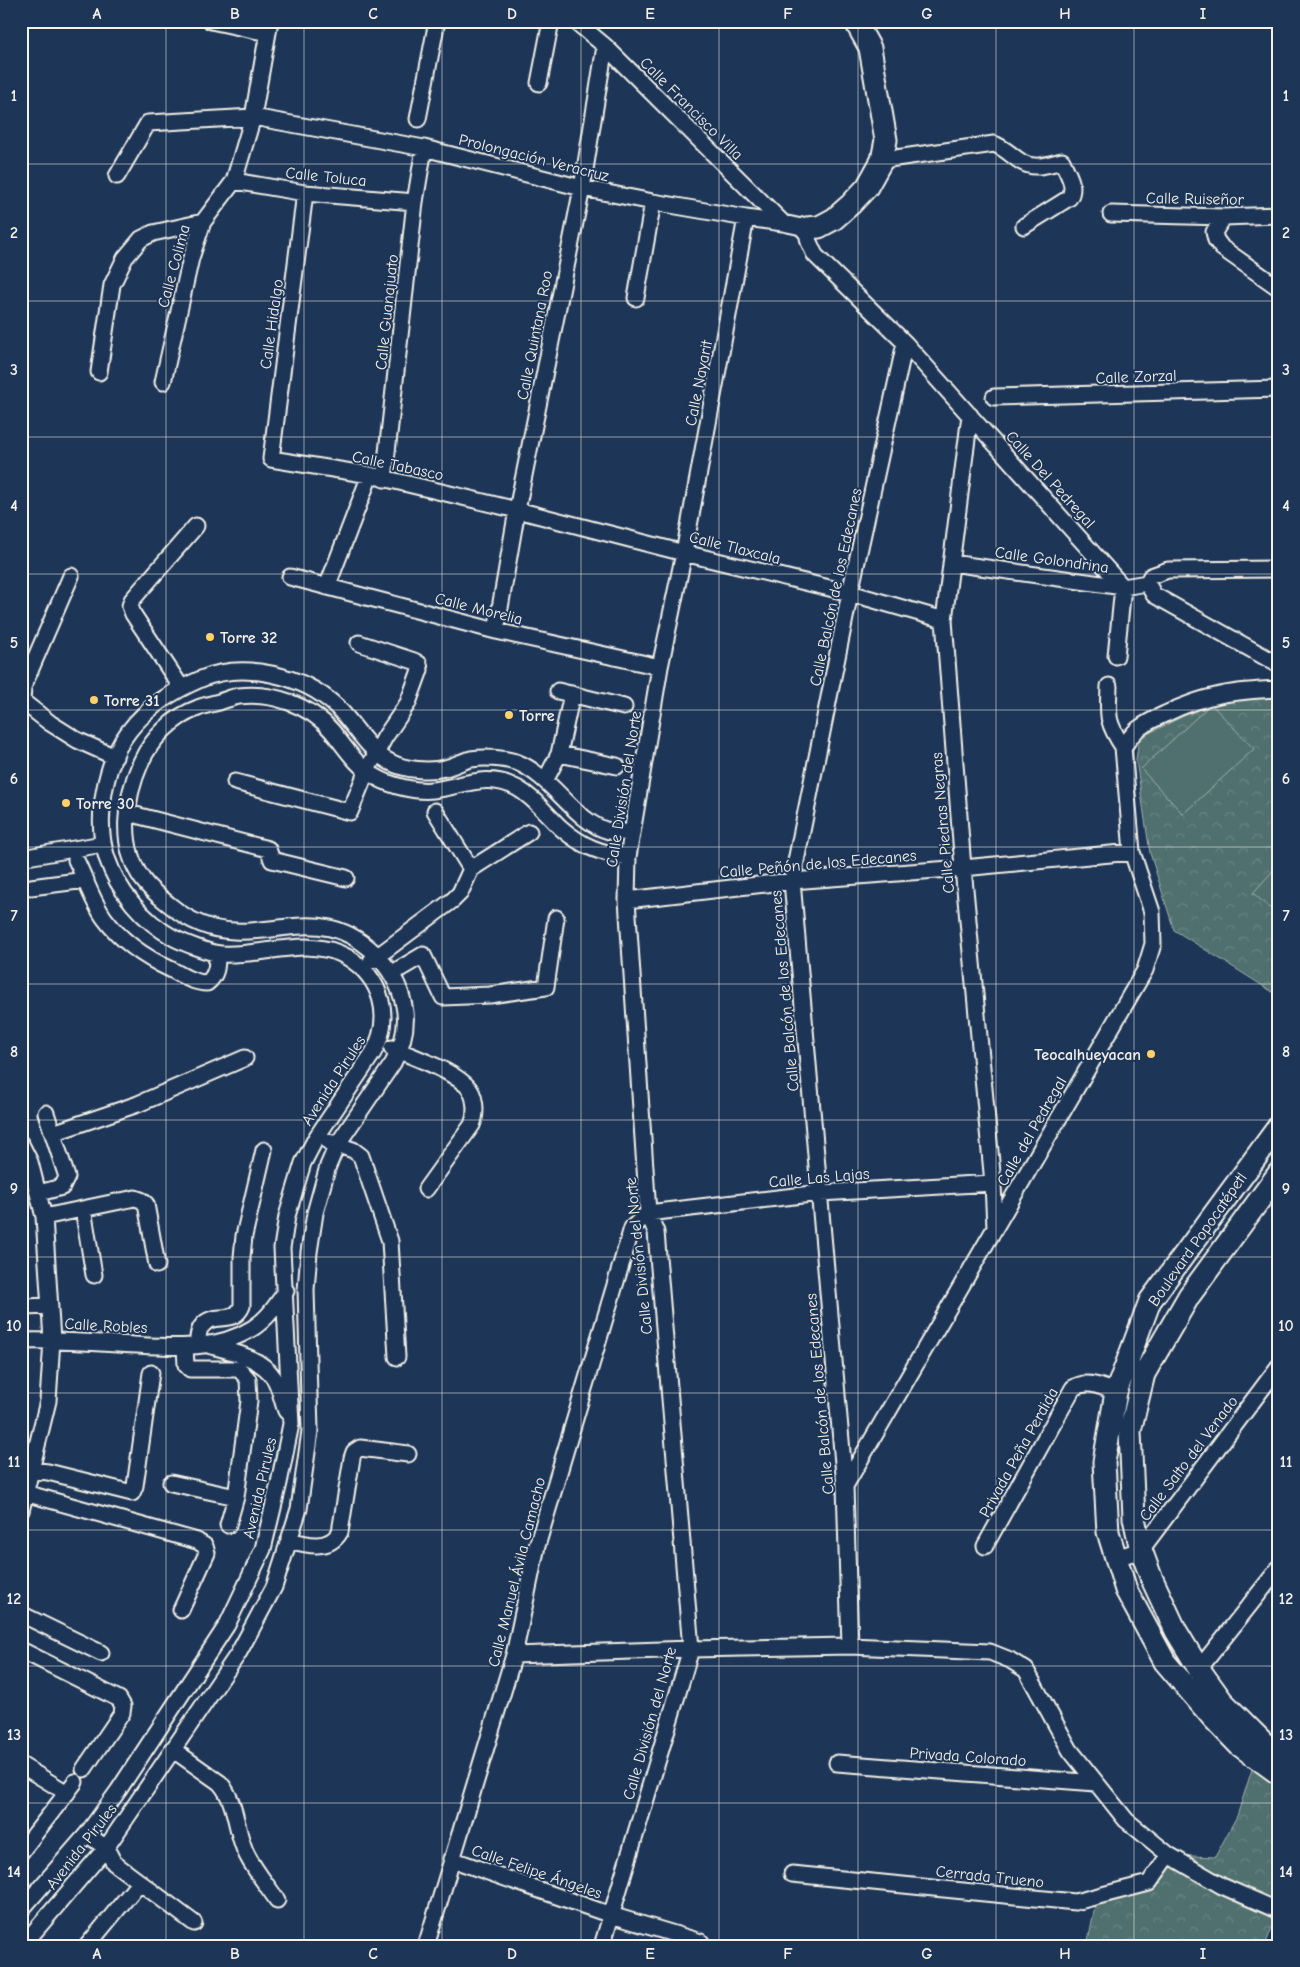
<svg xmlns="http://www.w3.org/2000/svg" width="1300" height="1967" font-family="'Comic Neue',sans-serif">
	<defs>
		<pattern id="forest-crowns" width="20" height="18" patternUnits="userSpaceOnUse" patternTransform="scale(1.25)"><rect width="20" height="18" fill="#4f6f6e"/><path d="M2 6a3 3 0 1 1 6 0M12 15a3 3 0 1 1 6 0" fill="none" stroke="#698483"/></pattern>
	</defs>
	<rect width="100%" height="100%" fill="#1d3557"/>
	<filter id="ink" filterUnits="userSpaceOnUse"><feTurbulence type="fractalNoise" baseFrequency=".02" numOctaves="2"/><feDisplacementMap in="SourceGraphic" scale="10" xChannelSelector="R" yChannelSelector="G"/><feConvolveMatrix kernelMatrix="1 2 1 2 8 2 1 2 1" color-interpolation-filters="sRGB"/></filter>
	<g filter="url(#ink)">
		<!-- forest -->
		<path fill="url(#forest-crowns)" stroke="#a2b0ab" d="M 1255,691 L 1279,693 L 1279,996 L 1174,930 L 1150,853 L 1136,760 L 1139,738 L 1194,711 Z
			M 1256,1757 L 1279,1774 L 1279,1909 L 1265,1946 L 1087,1946 L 1097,1896 L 1149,1883 L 1169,1855 L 1215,1857 L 1237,1816 Z"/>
		<!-- pitch -->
		<path fill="#4f6f6e" stroke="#a2b0ab" d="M 1211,704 L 1254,749 L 1183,814 L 1141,769 Z
			M 1279,864 L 1279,916 L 1253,893 Z"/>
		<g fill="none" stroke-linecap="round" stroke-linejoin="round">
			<defs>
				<path id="street" d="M 211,21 L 268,33
					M 575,21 L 605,46 L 783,223
					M 539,83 L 551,21
					M 418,119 L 437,21
					M 882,160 L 994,144 C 1009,149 1019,166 1035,166 C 1043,167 1053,163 1062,161 C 1067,173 1077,186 1069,198 L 1024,226
					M 117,176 L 148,123 L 253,117 L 424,148 L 582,188 L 653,202 L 746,218 L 783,223 L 806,228 L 809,242 L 815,255 L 905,343 L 1123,587 L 1116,656
					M 234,181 L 305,193 L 415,202
					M 305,193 L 271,459 L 370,475 L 517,510 L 684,553 L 850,593 L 944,620
					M 1111,214 L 1224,217 L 1279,215
					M 1224,217 L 1214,232 L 1216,240 L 1222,248 L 1279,288
					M 636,298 L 653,202
					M 99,372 L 112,285 L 125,258 L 141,239 L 153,233 L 203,222
					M 163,382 L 191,258 L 203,222 L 234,181 L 253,117 L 270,21
					M 994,397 L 1279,389
					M 970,415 L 944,620 L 963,868 L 993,1183 L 995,1228
					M 384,479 L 415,202 L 424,148
					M 951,563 L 1123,587 L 1147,583 L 1151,576 L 1168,570 L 1279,569
					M 71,576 L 23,687 L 22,701 L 50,723 L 77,740 L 115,757
					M 290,577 L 496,631 L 660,667
					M 1147,583 L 1154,595 L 1279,665
					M 327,587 L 370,475
					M 496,631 L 517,510 L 582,188 L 605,46
					M 181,687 L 133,614 L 130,606 L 132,600 L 196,526
					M 558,691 L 624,707
					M 1123,747 C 1128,741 1132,734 1138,729 C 1146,723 1156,718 1165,714 C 1206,694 1235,691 1279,689
					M 559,754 L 617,766
					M 546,779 L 559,754 L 572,694
					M 235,782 L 350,812 L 367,770 L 385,737 L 408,703 L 420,670 L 419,664 L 414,661 L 359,643
					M 435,811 L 471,869
					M 128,813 L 268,849 L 272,860 L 346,878
					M 21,858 L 103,844
					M 76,860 C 85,878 93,903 105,919 C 122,942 146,958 172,970 C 183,976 194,983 207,983 C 217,975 217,966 217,954
					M 31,887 L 86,880
					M 627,900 L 792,881 L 963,868 L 1132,852
					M 371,961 L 453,900 L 460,893 L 471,869 L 529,832
					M 391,974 L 423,955 L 443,997 L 490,995 L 546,987 L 556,918
					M 392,1048 C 414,1057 448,1069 466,1085 C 476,1094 477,1113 472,1125 L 426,1189
					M 53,1133 L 138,1104 L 245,1058
					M 329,1142 L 353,1150 L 361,1156 L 390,1241 L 397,1357
					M 21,1144 L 30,1162 L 44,1217 L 52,1340 L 48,1401 L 21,1511
					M 39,1193 L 62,1187 L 67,1177 L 46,1113
					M 83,1209 L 94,1275
					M 44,1217 L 135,1198 L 141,1200 L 146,1204 L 157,1265
					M 21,1301 L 24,1307 L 50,1306
					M 21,1341 C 53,1340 85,1342 117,1344 C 162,1346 212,1354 253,1328 C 267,1319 276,1306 286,1291
					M 197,1345 C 198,1339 198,1330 202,1326 C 213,1311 234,1326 242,1306 L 242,1257 L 244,1236 L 264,1150
					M 208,1345 C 230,1351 261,1357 274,1378 C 280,1387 282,1401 286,1411
					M 185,1347 L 186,1365 L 190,1369 L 239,1369 L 248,1379 L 249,1401 L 236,1497 L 228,1525
					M 22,1469 L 48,1472 L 132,1493 L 135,1486 L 151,1373
					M 171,1483 L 236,1497
					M 845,1486 L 1145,970 L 1153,944 L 1152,912 L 1132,852 L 1123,747 C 1106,721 1108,716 1109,686
					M 25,1493 L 197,1541 L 205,1546 L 207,1553 L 181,1610
					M 289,1540 C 307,1545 329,1551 340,1532 L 352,1458 L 354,1452 L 360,1448 L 408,1454
					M 985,1546 L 1073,1388 C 1087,1379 1101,1387 1116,1392
					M 1116,1558 L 1141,1550 L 1279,1366
					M 21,1614 L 101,1653
					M 850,1646 L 845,1486 L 792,881 L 850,593 L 905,343
					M 21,1650 L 119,1699 L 123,1706 L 122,1713 L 84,1769
					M 514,1655 L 691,1649 L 850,1646 L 990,1652 L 1010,1660 L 1026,1670 L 1070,1750 L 1126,1820 L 1169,1855 L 1222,1886 L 1279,1911
					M 1199,1669 L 1279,1568
					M 172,1749 L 220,1783 C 238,1804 235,1832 247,1855 C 255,1871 267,1885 277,1900
					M 837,1763 L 1096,1783
					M 21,1765 L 67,1793
					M 87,1834 L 106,1848 L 114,1863 L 194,1923
					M 21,1852 L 75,1782
					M 451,1859 L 611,1915 L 701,1942
					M 792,1874 L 1075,1902 L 1149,1883 L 1169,1855
					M 21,1910 L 87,1834 L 118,1791 L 227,1625 L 263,1549 L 279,1483 L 291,1424 L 282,1248 L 287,1216 L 303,1163 L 316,1138 L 373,1053 C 393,1017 382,978 347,957 C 310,935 262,957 221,954 C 209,953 184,943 174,938 C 143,921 118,891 107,858 C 94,820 105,762 129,731 C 148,706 173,691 201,679 C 243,661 303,675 336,706 C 355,724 367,750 390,762 C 405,770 429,772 445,768 C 454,766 462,761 471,759 C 484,757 503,758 516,762 C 553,776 574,822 609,831 C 616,832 624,832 631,833
					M 22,1946 L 106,1848 L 238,1654 L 274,1587 L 299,1509 L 310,1431 L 306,1290 L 309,1252 L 315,1213 L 328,1166 L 337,1145 L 393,1063 C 401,1048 407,1029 405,1012 C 400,973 368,937 330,928 C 298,921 267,933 234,931 C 210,930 189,921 171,906 C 161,898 150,890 143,880 C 118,846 125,798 141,762 C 152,738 173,717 198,708 C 205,705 212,704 219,702 C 226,700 232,697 239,696 C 272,692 310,705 332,731 C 345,747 357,767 376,777 C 391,786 416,792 433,790 C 463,786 488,772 517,788 C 535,798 546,814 561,828 C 583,847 600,853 628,857
					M 87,1946 L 139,1883
					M 426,1946 L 514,1655 L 537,1546 L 632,1228 L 648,1213 L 820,1193 L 993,1183
					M 602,1946 L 691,1649 L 656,1232 L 648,1213 L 627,900 L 628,857 L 660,667 L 684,553 L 746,218"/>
				<path id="secondary" d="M 806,228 L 819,227 L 834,219 L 851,204 L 867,187 L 882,160 L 886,140 L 870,48 L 855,21
					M 1279,1126 L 1150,1301 L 1116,1392 L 1104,1462 L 1108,1532 L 1126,1590 L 1165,1662 L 1212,1717 L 1239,1745 L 1279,1774
					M 1279,1173 L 1189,1296 L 1144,1374 L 1130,1431 L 1134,1518 L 1141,1550 L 1151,1577 L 1176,1631 L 1199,1669 L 1222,1701 L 1274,1753 L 1279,1755"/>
			</defs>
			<!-- street casing -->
			<use href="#street" stroke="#f4f1e8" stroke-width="19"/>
			<!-- secondary casing -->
			<use href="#secondary" stroke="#f4f1e8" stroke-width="25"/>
			<!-- street -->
			<use href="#street" stroke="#1d3557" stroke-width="15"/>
			<!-- secondary -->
			<use href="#secondary" stroke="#1d3557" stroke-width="21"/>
		</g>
	</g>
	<!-- grid -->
	<path fill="none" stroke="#f4f1e8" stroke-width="1" stroke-opacity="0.55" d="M 166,21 L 166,1946M 304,21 L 304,1946M 442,21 L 442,1946M 581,21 L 581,1946M 719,21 L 719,1946M 858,21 L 858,1946M 996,21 L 996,1946M 1134,21 L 1134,1946M 21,164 L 1279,164M 21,301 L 1279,301M 21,437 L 1279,437M 21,574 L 1279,574M 21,710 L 1279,710M 21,847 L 1279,847M 21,984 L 1279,984M 21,1120 L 1279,1120M 21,1257 L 1279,1257M 21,1393 L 1279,1393M 21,1530 L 1279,1530M 21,1666 L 1279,1666M 21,1803 L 1279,1803"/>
	<!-- markers -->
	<g fill="#ffd166" stroke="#1d3557" stroke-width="2">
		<circle cx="210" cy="637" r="5"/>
		<circle cx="94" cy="700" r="5"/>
		<circle cx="509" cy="715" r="5"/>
		<circle cx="66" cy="803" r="5"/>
		<circle cx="1151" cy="1054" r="5"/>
	</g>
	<g text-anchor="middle" stroke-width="4" stroke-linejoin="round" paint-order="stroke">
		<!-- street labels -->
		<g font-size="16" fill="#f4f1e8" stroke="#1d3557">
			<text transform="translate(692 108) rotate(45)" y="6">Calle Francisco Villa</text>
			<text transform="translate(534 157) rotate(14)" y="6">Prolongación Veracruz</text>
			<text transform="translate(326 176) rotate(6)" y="6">Calle Toluca</text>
			<text transform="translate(1195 198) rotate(1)" y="6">Calle Ruiseñor</text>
			<text transform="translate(173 266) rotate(-75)" y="6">Calle Colima</text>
			<text transform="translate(386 312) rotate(-84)" y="6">Calle Guanajuato</text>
			<text transform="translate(271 324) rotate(-82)" y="6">Calle Hidalgo</text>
			<text transform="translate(534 335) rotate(-79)" y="6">Calle Quintana Roo</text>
			<text transform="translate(1136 376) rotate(-2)" y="6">Calle Zorzal</text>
			<text transform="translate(698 383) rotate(-79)" y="6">Calle Nayarit</text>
			<text transform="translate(398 465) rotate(12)" y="6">Calle Tabasco</text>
			<text transform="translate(1051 479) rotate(48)" y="6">Calle Del Pedregal</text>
			<text transform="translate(735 547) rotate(14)" y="6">Calle Tlaxcala</text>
			<text transform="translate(1052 559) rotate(8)" y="6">Calle Golondrina</text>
			<text transform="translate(835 587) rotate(-78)" y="6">Calle Balcón de los Edecanes</text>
			<text transform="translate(479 608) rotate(14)" y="6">Calle Morelia</text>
			<text transform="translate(623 789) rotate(-81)" y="6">Calle División del Norte</text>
			<text transform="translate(942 823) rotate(-95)" y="6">Calle Piedras Negras</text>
			<text transform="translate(818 863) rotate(-5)" y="6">Calle Peñón de los Edecanes</text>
			<text transform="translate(784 991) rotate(-95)" y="6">Calle Balcón de los Edecanes</text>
			<text transform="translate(333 1080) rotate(-57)" y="6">Avenida Pirules</text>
			<text transform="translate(1031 1131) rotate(-60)" y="6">Calle del Pedregal</text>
			<text transform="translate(819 1177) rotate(-5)" y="6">Calle Las Lajas</text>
			<text transform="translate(1197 1239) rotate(-55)" y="6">Boulevard Popocatépetl</text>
			<text transform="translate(638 1256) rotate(-96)" y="6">Calle División del Norte</text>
			<text transform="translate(106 1325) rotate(3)" y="6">Calle Robles</text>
			<text transform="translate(819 1394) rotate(-95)" y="6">Calle Balcón de los Edecanes</text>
			<text transform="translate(1018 1452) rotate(-61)" y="6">Privada Peña Perdida</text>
			<text transform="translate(1188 1458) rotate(-53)" y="6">Calle Salto del Venado</text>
			<text transform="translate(259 1488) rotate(-77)" y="6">Avenida Pirules</text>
			<text transform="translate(516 1572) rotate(-76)" y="6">Calle Manuel Ávila Camacho</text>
			<text transform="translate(649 1723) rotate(-74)" y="6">Calle División del Norte</text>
			<text transform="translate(968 1756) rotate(4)" y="6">Privada Colorado</text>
			<text transform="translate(81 1846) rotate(-52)" y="6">Avenida Pirules</text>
			<text transform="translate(537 1871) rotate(19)" y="6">Calle Felipe Ángeles</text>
			<text transform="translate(990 1876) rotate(6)" y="6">Cerrada Trueno</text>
		</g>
		<!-- poi labels -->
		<g font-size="16" font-weight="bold" fill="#f4f1e8" stroke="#1d3557" text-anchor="start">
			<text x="220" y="643">Torre 32</text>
			<text x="104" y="706">Torre 31</text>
			<text x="519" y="721">Torre</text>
			<text x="76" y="809">Torre 30</text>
			<text x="1141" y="1060" text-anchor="end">Teocalhueyacan</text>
		</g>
	</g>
	<!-- margin -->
	<rect width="1300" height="1967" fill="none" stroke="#1d3557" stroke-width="55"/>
	<rect x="28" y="28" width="1244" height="1912" fill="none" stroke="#f4f1e8" stroke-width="2"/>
	<g font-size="16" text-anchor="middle" font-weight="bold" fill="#f4f1e8">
		<text x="97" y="19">A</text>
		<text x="235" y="19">B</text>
		<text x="373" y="19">C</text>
		<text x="512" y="19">D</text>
		<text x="650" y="19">E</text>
		<text x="788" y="19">F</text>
		<text x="927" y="19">G</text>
		<text x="1065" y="19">H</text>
		<text x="1203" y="19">I</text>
		<text x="14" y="101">1</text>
		<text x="1286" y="101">1</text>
		<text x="14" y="238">2</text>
		<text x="1286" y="238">2</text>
		<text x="14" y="375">3</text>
		<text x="1286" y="375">3</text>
		<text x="14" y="511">4</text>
		<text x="1286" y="511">4</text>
		<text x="14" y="648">5</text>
		<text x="1286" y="648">5</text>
		<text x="14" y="784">6</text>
		<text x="1286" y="784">6</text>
		<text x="14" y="921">7</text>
		<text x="1286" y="921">7</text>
		<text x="14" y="1057">8</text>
		<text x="1286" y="1057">8</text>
		<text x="14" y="1194">9</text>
		<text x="1286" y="1194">9</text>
		<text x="14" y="1331">10</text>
		<text x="1286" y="1331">10</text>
		<text x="14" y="1467">11</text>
		<text x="1286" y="1467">11</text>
		<text x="14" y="1604">12</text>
		<text x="1286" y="1604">12</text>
		<text x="14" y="1740">13</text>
		<text x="1286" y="1740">13</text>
		<text x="14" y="1877">14</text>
		<text x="1286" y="1877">14</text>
		<text x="97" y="1959">A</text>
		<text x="235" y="1959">B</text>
		<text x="373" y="1959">C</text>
		<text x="512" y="1959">D</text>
		<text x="650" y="1959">E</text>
		<text x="788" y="1959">F</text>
		<text x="927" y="1959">G</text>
		<text x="1065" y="1959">H</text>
		<text x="1203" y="1959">I</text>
	</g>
</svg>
